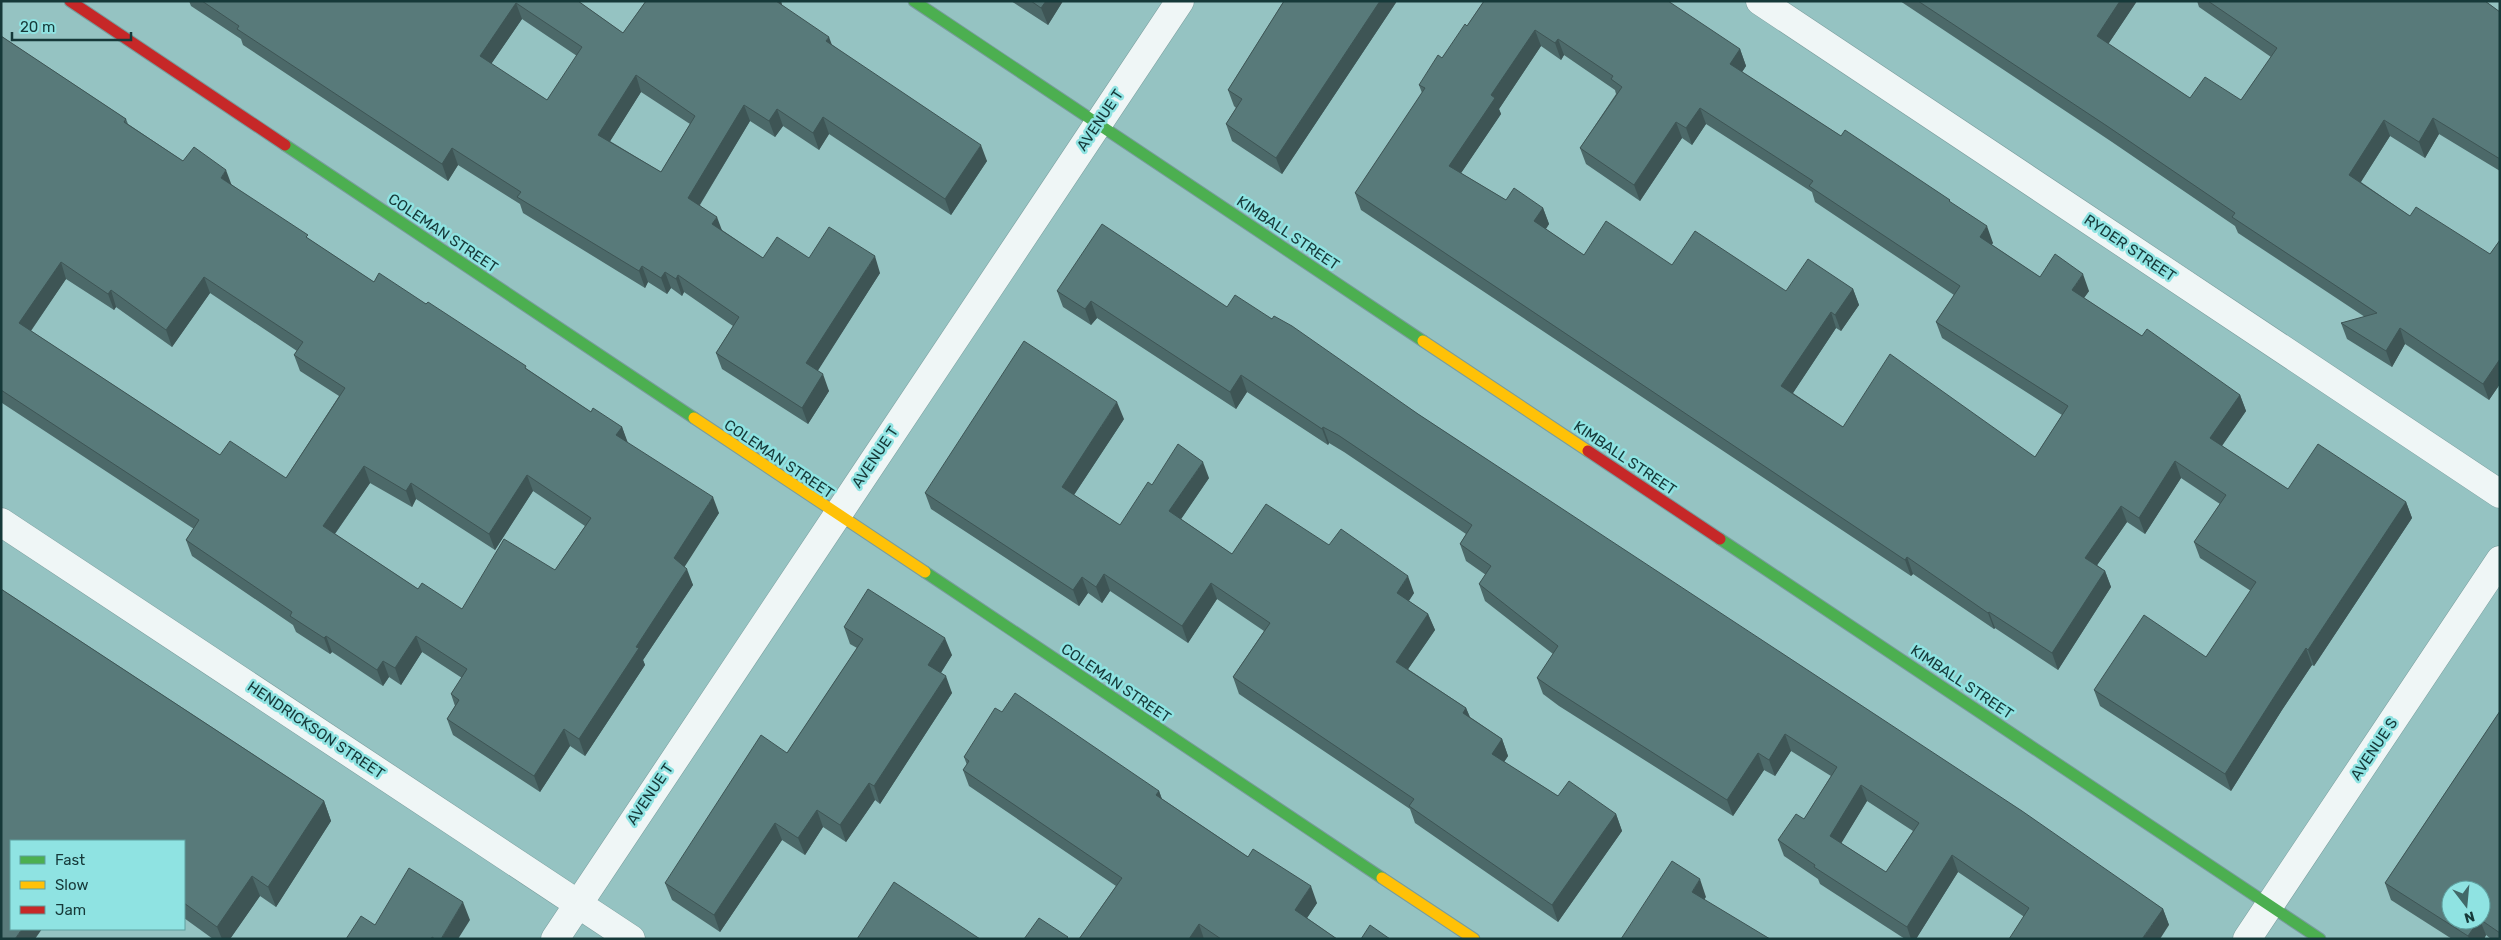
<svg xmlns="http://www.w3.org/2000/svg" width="2501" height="940" font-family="Rubik,sans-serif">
	<rect width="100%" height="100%" fill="#95c3c2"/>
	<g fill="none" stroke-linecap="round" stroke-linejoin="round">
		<defs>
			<path id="street" d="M 1760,1 L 2500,494
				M 1,522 L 631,939
				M 555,939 L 1180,1
				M 2247,939 L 2500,560"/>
			<path id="fast" d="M 914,1 L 1423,341
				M 285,145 L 694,418
				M 1720,539 L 2320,939
				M 925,572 L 1382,878"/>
			<path id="slow" d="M 1423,341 L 1588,451
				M 694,418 L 925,572
				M 1382,878 L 1474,939"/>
			<path id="jam" d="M 70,1 L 285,145
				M 1588,451 L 1720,539"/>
		</defs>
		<!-- street casing -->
		<use href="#street" stroke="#789c9c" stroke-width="29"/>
		<!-- fast casing -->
		<use href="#fast" stroke="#789c9c" stroke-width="13"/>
		<!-- slow casing -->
		<use href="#slow" stroke="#789c9c" stroke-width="13"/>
		<!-- jam casing -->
		<use href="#jam" stroke="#789c9c" stroke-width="13"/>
		<!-- street -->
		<use href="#street" stroke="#eff6f6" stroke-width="28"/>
		<!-- fast -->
		<use href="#fast" stroke="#4caf50" stroke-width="11"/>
		<!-- slow -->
		<use href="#slow" stroke="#ffc107" stroke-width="11"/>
		<!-- jam -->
		<use href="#jam" stroke="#c62828" stroke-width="11"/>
	</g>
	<!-- wall -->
	<path fill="#4c6969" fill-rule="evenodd" d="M 189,1 L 578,1 L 623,33 L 646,1 L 781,1 L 782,6 L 831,44 L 987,161 L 951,215 L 829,134 L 819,150 L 783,126 L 775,137 L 750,121 L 700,205 L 722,230 L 763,258 L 809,258 L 880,273 L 817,371 L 829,391 L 808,424 L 722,369 L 716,353 L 733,326 L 684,292 L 682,296 L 671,288 L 667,294 L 648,282 L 645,288 L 523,213 L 520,204 L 458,165 L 448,181 L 243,45 L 241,39 L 191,6 ZM 522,19 L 577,56 L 547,100 L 491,64 ZM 641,92 L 690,124 L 661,172 L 610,141 Z
		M 1011,1 L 1063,1 L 1048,25 Z
		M 1284,1 L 1397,1 L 1282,174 L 1232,141 L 1226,124 L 1236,108 L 1234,106 L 1228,90 Z
		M 1484,1 L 1740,49 L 1746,66 L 1742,72 L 1841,136 L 1951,203 L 1993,243 L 1991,244 L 2040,277 L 2089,291 L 2084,298 L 2142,336 L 2240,395 L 2246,411 L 2222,446 L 2288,489 L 2406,502 L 2412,518 L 2314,666 L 2312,665 L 2282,710 L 2231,791 L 2100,706 L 2094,690 L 2206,657 L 2251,591 L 2200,558 L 2194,542 L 2220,504 L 2181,478 L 2145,534 L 2127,522 L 2097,565 L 2105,571 L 2111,587 L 2058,670 L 1995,628 L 1994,629 L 1913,574 L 1911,576 L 1361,210 L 1355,193 L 1422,93 L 1419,85 L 1442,58 L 1467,26 ZM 1541,46 L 1561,60 L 1564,55 L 1615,90 L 1616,94 L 1580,148 L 1586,164 L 1640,201 L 1682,138 L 1692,145 L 1706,124 L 1812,192 L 1815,202 L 1954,295 L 1936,322 L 1942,338 L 2062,415 L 2035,457 L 1843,427 L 1793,393 L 1836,328 L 1841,331 L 1859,305 L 1853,289 L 1786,291 L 1672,265 L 1584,255 L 1546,229 L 1549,224 L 1543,208 L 1506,200 L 1461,173 L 1501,114 L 1499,109 Z
		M 1900,1 L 2137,1 L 2108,44 L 2190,98 L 2241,100 L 2271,57 L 2199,7 L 2197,1 L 2485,1 L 2500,12 L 2500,171 L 2439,134 L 2425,158 L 2390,136 L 2361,182 L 2410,216 L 2490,254 L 2500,240 L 2500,384 L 2489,400 L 2405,344 L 2392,367 L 2347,339 L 2341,323 L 2365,317 L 2238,233 L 2235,226 L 2112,142 Z
		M 1,36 L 126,119 L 128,124 L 183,161 L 232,185 L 309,239 L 374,282 L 426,304 L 527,369 L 591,412 L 622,427 L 627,442 L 719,513 L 684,566 L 693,585 L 643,660 L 645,665 L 585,756 L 570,746 L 540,792 L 453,735 L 447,719 L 455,706 L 451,694 L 462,678 L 422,652 L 401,685 L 389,677 L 383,686 L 332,652 L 330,654 L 296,632 L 293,625 L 192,556 L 186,540 L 194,529 L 2,403 L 1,404 ZM 66,279 L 114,310 L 116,307 L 172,347 L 210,293 L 297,351 L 294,355 L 300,371 L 339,396 L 286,478 L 220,455 L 31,331 ZM 370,483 L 412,507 L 416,499 L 495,550 L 533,491 L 585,526 L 555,570 L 462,609 L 418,589 L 335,534 Z
		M 1057,291 L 1227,307 L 1272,319 L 1418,414 L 2163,909 L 2169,925 L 2023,916 L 1958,872 L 1916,939 L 1905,939 L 1820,884 L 1818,879 L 1784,856 L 1778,840 L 1804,819 L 1831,776 L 1791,751 L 1775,776 L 1764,770 L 1733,816 L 1559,706 L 1543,694 L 1537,678 L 1553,654 L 1485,601 L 1479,584 L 1486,575 L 1466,561 L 1460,544 L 1466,534 L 1344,452 L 1329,443 L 1328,445 L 1247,392 L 1236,409 L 1097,318 L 1091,325 L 1063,307 ZM 1867,801 L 1913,831 L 1886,872 L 1841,843 Z
		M 1124,419 L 1074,495 L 1120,525 L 1152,485 L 1209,478 L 1181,519 L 1232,554 L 1329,545 L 1414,593 L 1409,601 L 1428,614 L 1435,630 L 1408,669 L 1466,708 L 1470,717 L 1502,739 L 1508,756 L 1504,762 L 1558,796 L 1616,814 L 1622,831 L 1558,922 L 1415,823 L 1410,809 L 1239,694 L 1233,677 L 1264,631 L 1217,599 L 1188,643 L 1110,591 L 1102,603 L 1088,593 L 1079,606 L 931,509 L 925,493 Z
		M 1,589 L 324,801 L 331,821 L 276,907 L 260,896 L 230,939 L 213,939 L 184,918 L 184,841 L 11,841 Z
		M 844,627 L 952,655 L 941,673 L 952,693 L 880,804 L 875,800 L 846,842 L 823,827 L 805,855 L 782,840 L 720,932 L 672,900 L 665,883 L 787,753 L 857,648 L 850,644 Z
		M 2500,711 L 2500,939 L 2491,939 L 2486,935 L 2484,939 L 2452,939 L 2391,900 L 2385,883 ZM 2481,890 L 2481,920 L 2451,920 Z
		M 1002,712 L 1159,791 L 1162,799 L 1317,903 L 1307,918 L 1337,939 L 1079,939 L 1116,886 L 969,786 L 963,770 L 967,765 L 964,757 Z"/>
	<!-- shaded-wall -->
	<path fill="#3e5555" d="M 773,1 L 781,1 L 783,9 Z
		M 1046,1 L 1063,1 L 1048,25 L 1041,8 Z
		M 1380,1 L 1397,1 L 1282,174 L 1276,158 Z
		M 2120,1 L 2137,1 L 2103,52 L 2097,36 Z
		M 516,3 L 522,19 L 485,73 L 480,56 Z
		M 1535,30 L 1541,46 L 1499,109 L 1501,114 L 1455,182 L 1449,166 L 1491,95 Z
		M 829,37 L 835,53 L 826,41 Z
		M 1558,39 L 1564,55 L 1561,60 L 1555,43 Z
		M 1740,49 L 1746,66 L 1736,81 L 1730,64 Z
		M 636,75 L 641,92 L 604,151 L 598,135 Z
		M 744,105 L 750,121 L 694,214 L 688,198 Z
		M 1700,108 L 1706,124 L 1692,145 L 1686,128 Z
		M 777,109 L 783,126 L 775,137 L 769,121 Z
		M 823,117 L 829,134 L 819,150 L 813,133 Z
		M 2433,118 L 2439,134 L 2425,158 L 2419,142 Z
		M 2384,120 L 2390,136 L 2355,191 L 2349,175 Z
		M 1676,122 L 1682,138 L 1640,201 L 1634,185 Z
		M 981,145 L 987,161 L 951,215 L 945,199 Z
		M 452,148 L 458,165 L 448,181 L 442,164 Z
		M 226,170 L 232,186 L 221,178 Z
		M 1543,208 L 1549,224 L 1540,237 L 1534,221 Z
		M 717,217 L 723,233 L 712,224 Z
		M 1987,226 L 1993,243 L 1986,253 L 1980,237 Z
		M 875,256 L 880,273 L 812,380 L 806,363 Z
		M 61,262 L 66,279 L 25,339 L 19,323 Z
		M 642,266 L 648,282 L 645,288 L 639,271 Z
		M 665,272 L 671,288 L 667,294 L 661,278 Z
		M 2083,274 L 2089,291 L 2078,306 L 2072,290 Z
		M 678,275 L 684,292 L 682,296 L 676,279 Z
		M 204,277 L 210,293 L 172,347 L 166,330 Z
		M 1853,289 L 1859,305 L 1841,331 L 1835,315 Z
		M 111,290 L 116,307 L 114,310 L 108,294 Z
		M 1091,301 L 1097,318 L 1091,325 L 1085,309 Z
		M 1831,312 L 1836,328 L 1787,402 L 1781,386 Z
		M 2400,328 L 2405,344 L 2392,367 L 2386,351 Z
		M 2500,359 L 2500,384 L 2489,400 L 2483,384 Z
		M 823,374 L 829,391 L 808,424 L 802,408 Z
		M 1241,375 L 1247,392 L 1236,409 L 1230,392 Z
		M 2240,395 L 2246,411 L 2216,454 L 2210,438 Z
		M 1117,402 L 1124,419 L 1068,504 L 1062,487 Z
		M 622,427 L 628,443 L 616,435 Z
		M 1323,427 L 1329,443 L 1328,445 L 1322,429 Z
		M 2175,461 L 2181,478 L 2145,534 L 2139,518 Z
		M 1203,462 L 1209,478 L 1175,528 L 1169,511 Z
		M 364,466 L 370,483 L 329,542 L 323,526 Z
		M 527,475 L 533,491 L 495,550 L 489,534 Z
		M 411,483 L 416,499 L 412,507 L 406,491 Z
		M 713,497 L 719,513 L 680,574 L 674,558 Z
		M 2406,502 L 2412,518 L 2314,666 L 2308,650 Z
		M 2121,506 L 2127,522 L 2091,574 L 2085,558 Z
		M 1907,557 L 1913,574 L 1911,576 L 1905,560 Z
		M 687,569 L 693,585 L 643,660 L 645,665 L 585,756 L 579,739 L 636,647 Z
		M 2105,571 L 2111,587 L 2058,670 L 2052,653 Z
		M 1104,574 L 1110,591 L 1102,603 L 1096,587 Z
		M 1408,576 L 1414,593 L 1403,609 L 1397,593 Z
		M 1082,577 L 1088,593 L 1079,606 L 1073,590 Z
		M 1211,583 L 1217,599 L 1188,643 L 1182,626 Z
		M 1989,612 L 1995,628 L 1994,629 L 1988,613 Z
		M 1428,614 L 1435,630 L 1402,678 L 1396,662 Z
		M 326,636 L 332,652 L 330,654 L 324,638 Z
		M 416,636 L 422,652 L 401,685 L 395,668 Z
		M 945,638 L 952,655 L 935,682 L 928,665 Z
		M 2306,648 L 2312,665 L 2282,710 L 2231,791 L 2225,774 L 2276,694 Z
		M 383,661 L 389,677 L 383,686 L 377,670 Z
		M 946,676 L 952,693 L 880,804 L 874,786 Z
		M 1466,708 L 1473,725 L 1463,713 Z
		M 564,729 L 570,746 L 540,792 L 534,776 Z
		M 1785,734 L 1791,751 L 1775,776 L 1769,760 Z
		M 1502,739 L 1508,756 L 1498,771 L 1492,754 Z
		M 1758,753 L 1764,770 L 1733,816 L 1727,800 Z
		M 869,783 L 875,800 L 846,842 L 840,825 Z
		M 1861,785 L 1867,801 L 1836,852 L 1830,836 Z
		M 1159,791 L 1165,808 L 1156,795 Z
		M 324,801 L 331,821 L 276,907 L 268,887 Z
		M 817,810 L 823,827 L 805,855 L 798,838 Z
		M 1616,814 L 1622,831 L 1558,922 L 1552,905 Z
		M 775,823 L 782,840 L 720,932 L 714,915 Z
		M 1952,855 L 1958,872 L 1916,939 L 1911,939 L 1907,927 Z
		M 252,876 L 260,896 L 230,939 L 222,939 L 217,927 Z
		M 1700,879 L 1706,897 L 1698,909 L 1692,892 Z
		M 1311,886 L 1317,903 L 1301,927 L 1295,910 Z
		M 463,902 L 470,920 L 458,939 L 441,939 Z
		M 2163,909 L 2169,925 L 2160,939 L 2142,939 Z
		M 2479,920 L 2480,920 L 2486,935 L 2484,939 L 2469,939 L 2468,936 Z
		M 1199,924 L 1204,939 L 1189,939 Z
		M 22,929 L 42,929 L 35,939 L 15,939 Z"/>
	<!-- building -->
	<path fill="#587a7a" stroke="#3e5555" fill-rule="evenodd" d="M 202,1 L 578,1 L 623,33 L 646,1 L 776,1 L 829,37 L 826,41 L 981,145 L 945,199 L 823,117 L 813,133 L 777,109 L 769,121 L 744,105 L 688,198 L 717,217 L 712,224 L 763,258 L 777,237 L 809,258 L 829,227 L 875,256 L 806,363 L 823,374 L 802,408 L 716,353 L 739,317 L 678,275 L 676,279 L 665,272 L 661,278 L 642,266 L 639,271 L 517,197 L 521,192 L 452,148 L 442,164 L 237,29 L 239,26 ZM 516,3 L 582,47 L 547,100 L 480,56 ZM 636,75 L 695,116 L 661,172 L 598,135 Z
		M 1031,1 L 1046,1 L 1041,8 Z
		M 1284,1 L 1380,1 L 1276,158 L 1226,124 L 1242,99 L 1228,90 Z
		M 1484,1 L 1668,1 L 1740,49 L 1730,64 L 1841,136 L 1845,130 L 1950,200 L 1949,201 L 1987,226 L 1980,237 L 2040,277 L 2055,254 L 2083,274 L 2072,290 L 2142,336 L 2147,329 L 2240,395 L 2210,438 L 2288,489 L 2318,444 L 2406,502 L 2308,650 L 2306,648 L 2276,694 L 2225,774 L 2094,690 L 2144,615 L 2206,657 L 2256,582 L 2194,542 L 2226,495 L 2175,461 L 2139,518 L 2121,506 L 2085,558 L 2105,571 L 2052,653 L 1989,612 L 1988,613 L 1907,557 L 1905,560 L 1355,193 L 1425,88 L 1419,85 L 1438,55 L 1442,58 L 1465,24 L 1467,26 ZM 1535,30 L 1555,43 L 1558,39 L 1613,76 L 1611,79 L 1622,87 L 1580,148 L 1634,185 L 1676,122 L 1686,128 L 1700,108 L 1813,181 L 1809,186 L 1960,286 L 1936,322 L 2068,406 L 2035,457 L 1890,354 L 1843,427 L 1781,386 L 1831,312 L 1835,315 L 1853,289 L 1808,259 L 1786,291 L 1695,231 L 1672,265 L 1606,221 L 1584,255 L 1534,221 L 1543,208 L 1514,188 L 1506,200 L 1449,166 L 1495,98 L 1491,95 Z
		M 1918,1 L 2120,1 L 2097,36 L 2190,98 L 2205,77 L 2241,100 L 2277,48 L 2208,1 L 2485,1 L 2500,12 L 2500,159 L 2433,118 L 2419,142 L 2384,120 L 2349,175 L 2410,216 L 2416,207 L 2490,254 L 2500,240 L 2500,359 L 2483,384 L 2400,328 L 2386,351 L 2341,323 L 2377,313 L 2232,217 L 2235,213 L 2107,126 Z
		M 1,36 L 126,119 L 124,122 L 183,161 L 194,147 L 226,170 L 221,178 L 308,235 L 306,237 L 374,282 L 379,273 L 426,304 L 428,302 L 526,366 L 525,368 L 591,412 L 593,408 L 622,427 L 616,435 L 713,497 L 674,558 L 687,569 L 636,647 L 639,648 L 579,739 L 564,729 L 534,776 L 447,719 L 459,700 L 451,694 L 467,669 L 416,636 L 395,668 L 383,661 L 377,670 L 326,636 L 324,638 L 290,616 L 292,612 L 186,540 L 199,520 L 1,390 ZM 61,262 L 108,294 L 111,290 L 166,330 L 204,277 L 303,342 L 294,355 L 345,388 L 286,478 L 230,441 L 220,455 L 19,323 ZM 364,466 L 406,491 L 411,483 L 489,534 L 527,475 L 591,518 L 555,570 L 504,539 L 462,609 L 422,583 L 418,589 L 323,526 Z
		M 1102,224 L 1227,307 L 1235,295 L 1272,319 L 1274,316 L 1292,326 L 1418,414 L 2022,811 L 2163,909 L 2142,939 L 2009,939 L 2029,908 L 1952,855 L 1907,927 L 1814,867 L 1815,865 L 1778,840 L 1796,814 L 1804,819 L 1837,767 L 1785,734 L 1769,760 L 1758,753 L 1727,800 L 1553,689 L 1537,678 L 1558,646 L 1479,584 L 1491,566 L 1460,544 L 1472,525 L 1338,435 L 1323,427 L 1322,429 L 1241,375 L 1230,392 L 1091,301 L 1085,309 L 1057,291 ZM 1861,785 L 1919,823 L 1886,872 L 1830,836 Z
		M 1024,341 L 1117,402 L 1062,487 L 1120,525 L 1148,482 L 1152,485 L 1178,444 L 1203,462 L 1169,511 L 1232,554 L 1266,504 L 1329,545 L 1341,529 L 1408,576 L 1397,593 L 1428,614 L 1396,662 L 1466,708 L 1463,713 L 1502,739 L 1492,754 L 1558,796 L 1569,781 L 1616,814 L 1552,905 L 1409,806 L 1414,799 L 1233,677 L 1270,623 L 1211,583 L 1182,626 L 1104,574 L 1096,587 L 1082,577 L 1073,590 L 925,493 Z
		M 1,589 L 324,801 L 268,887 L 252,876 L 217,927 L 184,903 L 184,841 L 11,841 L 11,929 L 22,929 L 15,939 L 1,939 Z
		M 868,589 L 945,638 L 928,665 L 946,676 L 874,786 L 869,783 L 840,825 L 817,810 L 798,838 L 775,823 L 714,915 L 665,883 L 761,735 L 787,753 L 863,639 L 844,627 Z
		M 1015,693 L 1159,791 L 1156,795 L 1248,857 L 1253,849 L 1311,886 L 1295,910 L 1337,939 L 1221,939 L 1199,924 L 1189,939 L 1079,939 L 1122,878 L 963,770 L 969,761 L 964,757 L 995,708 L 1002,712 Z
		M 2500,711 L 2500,887 L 2499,888 L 2500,889 L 2500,933 L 2481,920 L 2481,890 L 2451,890 L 2451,920 L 2479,920 L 2468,936 L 2385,883 Z
		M 1672,861 L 1700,879 L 1692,892 L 1770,939 L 1621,939 Z
		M 409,868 L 463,902 L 441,939 L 435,939 L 432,937 L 431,939 L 346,939 L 361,916 L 375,925 Z
		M 894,882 L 980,939 L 857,939 Z
		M 1039,918 L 1068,937 L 1066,939 L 1024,939 Z
		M 1370,925 L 1390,939 L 1361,939 Z"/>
	<g text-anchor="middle" stroke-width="5" stroke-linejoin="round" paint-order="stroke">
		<!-- street labels -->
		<g font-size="15" fill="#163939" stroke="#8fe3e2">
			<text transform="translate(1100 120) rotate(-56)" y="5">AVENUE T</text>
			<text transform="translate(443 233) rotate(34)" y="5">COLEMAN STREET</text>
			<text transform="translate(1288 233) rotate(34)" y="5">KIMBALL STREET</text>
			<text transform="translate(2130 248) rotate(34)" y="5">RYDER STREET</text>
			<text transform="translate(875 457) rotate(-56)" y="5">AVENUE T</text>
			<text transform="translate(1625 458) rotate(34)" y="5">KIMBALL STREET</text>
			<text transform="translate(779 459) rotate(34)" y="5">COLEMAN STREET</text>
			<text transform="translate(1962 682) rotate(34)" y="5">KIMBALL STREET</text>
			<text transform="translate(1116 683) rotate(34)" y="5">COLEMAN STREET</text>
			<text transform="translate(316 730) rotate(34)" y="5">HENDRICKSON STREET</text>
			<text transform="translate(2374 749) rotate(-56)" y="5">AVENUE S</text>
			<text transform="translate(650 794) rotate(-56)" y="5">AVENUE T</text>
		</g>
	</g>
	<!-- border -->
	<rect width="2501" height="940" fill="none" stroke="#163939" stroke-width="5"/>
	<!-- legend -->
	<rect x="10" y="840" width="175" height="90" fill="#8fe3e2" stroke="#5f9f9e"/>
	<rect x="20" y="856" width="25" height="8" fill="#4caf50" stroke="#5f9f9e"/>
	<text x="55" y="865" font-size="15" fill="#163939">Fast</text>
	<rect x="20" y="881" width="25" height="8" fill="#ffc107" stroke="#5f9f9e"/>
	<text x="55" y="890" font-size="15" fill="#163939">Slow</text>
	<rect x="20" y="906" width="25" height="8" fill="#c62828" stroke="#5f9f9e"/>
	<text x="55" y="915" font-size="15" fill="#163939">Jam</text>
	<!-- north arrow -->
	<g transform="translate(2466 905) rotate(164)"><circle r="24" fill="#8fe3e2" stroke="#5f9f9e"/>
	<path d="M0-4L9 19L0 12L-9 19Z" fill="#426969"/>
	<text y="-8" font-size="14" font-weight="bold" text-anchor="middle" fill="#163939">N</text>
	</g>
	<!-- scale -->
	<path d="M12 32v8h119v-8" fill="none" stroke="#163939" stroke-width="2.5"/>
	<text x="20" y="32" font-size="15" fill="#163939" stroke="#8fe3e2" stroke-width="4" paint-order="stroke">20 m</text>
</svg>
